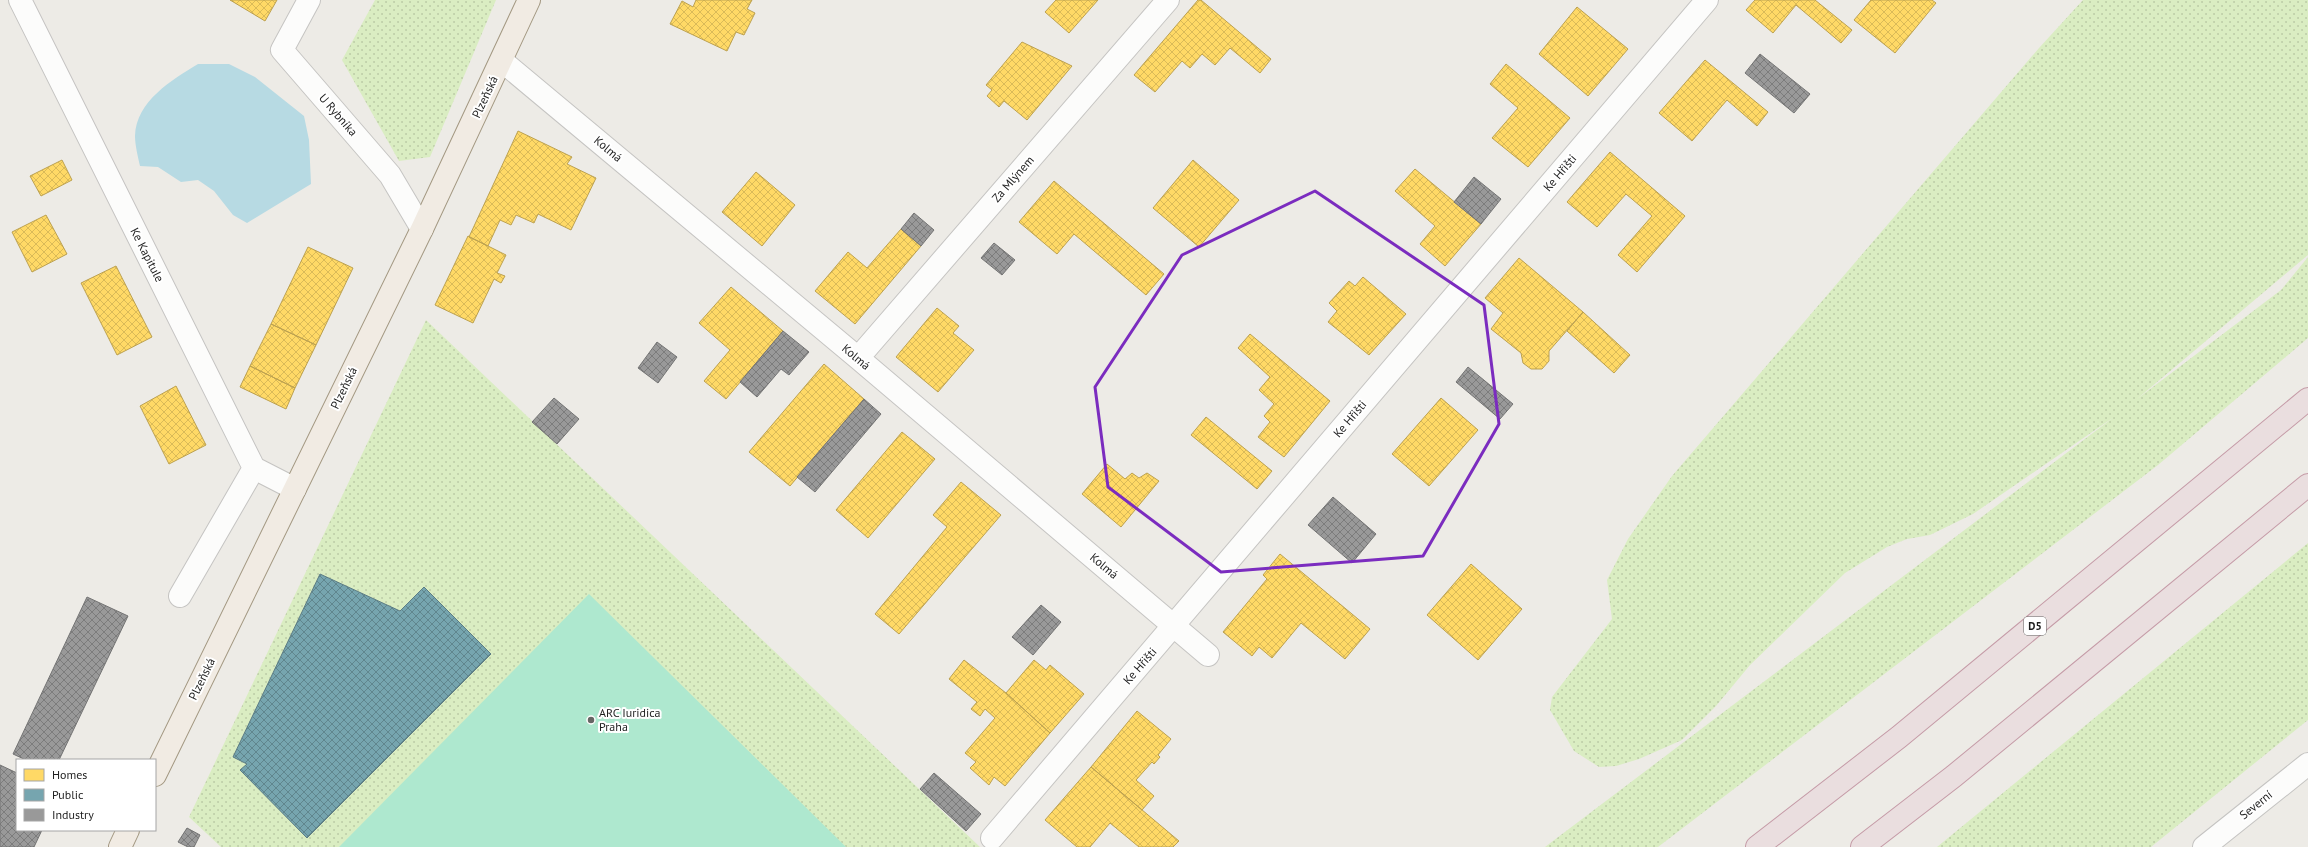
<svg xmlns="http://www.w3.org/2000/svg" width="2308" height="847" font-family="'PT Sans',sans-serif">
	<defs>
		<pattern id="grass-dots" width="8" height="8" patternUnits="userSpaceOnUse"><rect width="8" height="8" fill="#daedc2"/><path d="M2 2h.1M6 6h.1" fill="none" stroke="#bbcba6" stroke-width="1.8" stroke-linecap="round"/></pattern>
		<pattern id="homes-cross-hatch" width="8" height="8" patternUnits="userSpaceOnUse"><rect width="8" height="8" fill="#ffd966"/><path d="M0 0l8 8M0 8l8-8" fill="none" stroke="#daba58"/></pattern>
		<pattern id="public-cross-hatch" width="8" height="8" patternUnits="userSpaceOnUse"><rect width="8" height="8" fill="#76a5af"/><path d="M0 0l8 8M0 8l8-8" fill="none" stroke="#60868e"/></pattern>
		<pattern id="industry-cross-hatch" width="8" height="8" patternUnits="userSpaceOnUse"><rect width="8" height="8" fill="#999"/><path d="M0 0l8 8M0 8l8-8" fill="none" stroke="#7c7c7c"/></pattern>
	</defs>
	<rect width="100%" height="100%" fill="#edebe6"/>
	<!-- grass -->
	<path fill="url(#grass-dots)" d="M 375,0 L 496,0 L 430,157 L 399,161 L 342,60 Z
		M 2083,0 L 2308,0 L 2308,255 L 2137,399 L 2281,290 L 2308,257 L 2308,338 L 2158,465 L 1658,847 L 1545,847 L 2114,417 L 1973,514 L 1930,535 L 1907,539 L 1887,547 L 1845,573 L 1750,665 L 1716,706 L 1682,740 L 1639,759 L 1616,766 L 1599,767 L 1574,751 L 1550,710 L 1552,697 L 1612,619 L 1607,580 L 1628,539 L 1672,476 L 2039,48 Z
		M 426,320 L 980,847 L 221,847 L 189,817 Z
		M 2308,543 L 2308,720 L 2151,847 L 1937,847 Z"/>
	<!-- pitch -->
	<path fill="#aee8cf" d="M 589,594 L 846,847 L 339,847 Z"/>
	<!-- water -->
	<path fill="#b7dae3" d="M 198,64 L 229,64 L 255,77 L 304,116 L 309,140 L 311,184 L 247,223 L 233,215 L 214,191 L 198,180 L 181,182 L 158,167 L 140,166 C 138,157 135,145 135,136 C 136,101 172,80 198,64 Z"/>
	<!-- homes -->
	<path fill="url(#homes-cross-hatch)" stroke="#bca150" d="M 230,0 L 277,0 L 265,21 Z
		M 696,0 L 752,0 L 747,9 L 755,13 L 744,35 L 736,32 L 727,51 L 670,24 L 682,1 L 693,7 Z
		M 1056,0 L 1098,0 L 1069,33 L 1045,12 Z
		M 1198,0 L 1201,0 L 1271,59 L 1260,73 L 1230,48 L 1215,65 L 1202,54 L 1190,68 L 1182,61 L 1155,92 L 1134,75 Z
		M 1755,0 L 1815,0 L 1852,30 L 1841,43 L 1796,5 L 1773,33 L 1746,10 Z
		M 1871,0 L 1932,0 L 1936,3 L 1895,53 L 1854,20 Z
		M 1577,7 L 1628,49 L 1588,96 L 1539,54 Z
		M 1022,42 L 1072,66 L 1027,120 L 1004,101 L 999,107 L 987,96 L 992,90 L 986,85 Z
		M 1705,60 L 1768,112 L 1757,126 L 1727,100 L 1692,141 L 1659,113 Z
		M 1506,64 L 1570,118 L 1528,167 L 1492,138 L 1518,108 L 1490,84 Z
		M 518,131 L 572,157 L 567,164 L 596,178 L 571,230 L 538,214 L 534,223 L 516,215 L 511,225 L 500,220 L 488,246 L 469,237 Z
		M 1610,152 L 1685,216 L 1637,272 L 1618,255 L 1652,216 L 1626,194 L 1597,227 L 1567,202 Z
		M 62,160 L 72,180 L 41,196 L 30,176 Z
		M 1193,160 L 1239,200 L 1199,247 L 1153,208 Z
		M 1415,169 L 1481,224 L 1445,266 L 1420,244 L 1435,226 L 1395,191 Z
		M 756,172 L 795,205 L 762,246 L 722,212 Z
		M 1054,181 L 1164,274 L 1146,295 L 1074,234 L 1057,254 L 1019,222 Z
		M 46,215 L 67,254 L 32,272 L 12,232 Z
		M 901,229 L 921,246 L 855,324 L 815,291 L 848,252 L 867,268 Z
		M 468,236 L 506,255 L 497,273 L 505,276 L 501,283 L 494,279 L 473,323 L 435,305 Z
		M 308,247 L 353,268 L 316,345 L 271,324 Z
		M 1519,258 L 1583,312 L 1549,351 L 1549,361 L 1542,369 L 1531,369 L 1523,363 L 1521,353 L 1491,329 L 1503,313 L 1485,298 Z
		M 116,266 L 152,337 L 117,355 L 81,283 Z
		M 1363,277 L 1406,314 L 1369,355 L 1328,322 L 1337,311 L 1329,303 L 1349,281 L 1355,286 Z
		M 731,287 L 783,331 L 726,399 L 704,381 L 730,350 L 699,323 Z
		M 937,308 L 959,326 L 953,333 L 974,350 L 938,392 L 896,357 Z
		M 1583,312 L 1630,355 L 1614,373 L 1567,331 Z
		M 271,324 L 316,345 L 295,388 L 250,366 Z
		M 1250,334 L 1330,401 L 1284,457 L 1258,437 L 1270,422 L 1264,416 L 1274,404 L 1259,390 L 1270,377 L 1238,348 Z
		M 824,364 L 864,399 L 790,486 L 749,452 Z
		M 250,366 L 295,388 L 286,409 L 240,387 Z
		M 176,386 L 206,445 L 169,464 L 140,406 Z
		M 1441,398 L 1478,430 L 1429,486 L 1392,454 Z
		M 1206,417 L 1272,471 L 1257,489 L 1191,435 Z
		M 902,432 L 935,459 L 868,538 L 836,510 Z
		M 1107,464 L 1125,479 L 1132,473 L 1139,478 L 1147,473 L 1159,481 L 1121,527 L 1082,494 Z
		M 961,482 L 1001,515 L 899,634 L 875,614 L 947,527 L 933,515 Z
		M 1280,554 L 1370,629 L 1345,659 L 1301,623 L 1272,658 L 1259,647 L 1252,656 L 1223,632 L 1267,579 L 1263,575 Z
		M 1471,564 L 1522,609 L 1478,660 L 1427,615 Z
		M 964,660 L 1006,693 L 1050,733 L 1005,786 L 994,777 L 989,785 L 970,768 L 976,762 L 965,753 L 995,718 L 985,709 L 980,716 L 971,709 L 977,702 L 949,679 Z
		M 1034,660 L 1046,670 L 1050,665 L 1084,694 L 1050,733 L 1006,693 Z
		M 1137,711 L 1171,739 L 1158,755 L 1160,757 L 1154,764 L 1152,762 L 1136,780 L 1154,796 L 1142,810 L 1091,767 Z
		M 1091,767 L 1179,841 L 1173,847 L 1139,847 L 1110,823 L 1090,847 L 1077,847 L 1045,820 Z"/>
	<!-- public -->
	<path fill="url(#public-cross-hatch)" stroke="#5c7c84" d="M 320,574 L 400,611 L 424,587 L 491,654 L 307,838 L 240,770 L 247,764 L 233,757 Z"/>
	<!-- industry -->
	<path fill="url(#industry-cross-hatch)" stroke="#747474" d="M 1760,54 L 1810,94 L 1794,113 L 1745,73 Z
		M 1474,177 L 1501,199 L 1481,224 L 1454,202 Z
		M 914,213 L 934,230 L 921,246 L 901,229 Z
		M 994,243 L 1015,260 L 1002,275 L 981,258 Z
		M 783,331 L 809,352 L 789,375 L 781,369 L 757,397 L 740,382 Z
		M 657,342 L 677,357 L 658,383 L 638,368 Z
		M 1468,367 L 1513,404 L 1500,419 L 1456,382 Z
		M 554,398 L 579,419 L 557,444 L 532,422 Z
		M 864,399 L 881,414 L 815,492 L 797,477 Z
		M 1333,497 L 1376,534 L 1352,563 L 1308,525 Z
		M 87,597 L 128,616 L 59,760 L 26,760 L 13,754 Z
		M 1041,605 L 1061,622 L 1033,655 L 1012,637 Z
		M 0,765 L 17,773 L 17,830 L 42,830 L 34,847 L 0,847 Z
		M 934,773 L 981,814 L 966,831 L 920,789 Z
		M 187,828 L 200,835 L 194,847 L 188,847 L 178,842 Z"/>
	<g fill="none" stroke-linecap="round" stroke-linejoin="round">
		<defs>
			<path id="minor" d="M 20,0 L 254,468 L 295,489
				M 309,0 L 282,50 L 390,175 L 422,229
				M 502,61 L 858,358 L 1208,655
				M 858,358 L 1168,0
				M 180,596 L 254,468
				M 992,838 L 1707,0
				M 2204,847 L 2308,764"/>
			<path id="major" d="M 155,775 L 422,229 L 529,0
				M 120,847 L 128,830"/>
			<path id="highway" d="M 1757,847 L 1899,737 L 2308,399
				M 1862,847 L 1954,776 L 2308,485"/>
		</defs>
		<!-- minor casing -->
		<use href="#minor" stroke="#c5c4c2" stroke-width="24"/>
		<!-- major casing -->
		<use href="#major" stroke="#a39882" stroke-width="24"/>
		<!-- highway casing -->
		<use href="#highway" stroke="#c59ba7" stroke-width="24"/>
		<!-- minor -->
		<use href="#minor" stroke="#fcfcfb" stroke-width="22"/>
		<!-- major -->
		<use href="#major" stroke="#f1ebe3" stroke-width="22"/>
		<!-- highway -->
		<use href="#highway" stroke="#eadedf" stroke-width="22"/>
	</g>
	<!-- marked area -->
	<path fill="none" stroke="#7b2cbf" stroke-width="3" stroke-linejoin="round" d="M 1315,191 L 1484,305 L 1499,424 L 1423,556 L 1221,572 L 1108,487 L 1095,387 L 1182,255 Z"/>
	<!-- markers -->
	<circle fill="#666664" stroke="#fff" stroke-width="1.5" cx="591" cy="720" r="4"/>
	<g text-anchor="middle" stroke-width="4" stroke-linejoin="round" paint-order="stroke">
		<!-- shield labels -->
		<rect fill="#fff" stroke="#626262" stroke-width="1" x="2024" y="617" width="22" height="18" rx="3"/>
		<g font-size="11" font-weight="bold" fill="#1e1e1e">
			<text x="2035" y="630">D5</text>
		</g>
		<!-- street labels -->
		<g font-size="12" fill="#1e1e1e" stroke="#fff">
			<text transform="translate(485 97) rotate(-65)" y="4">Plzeňská</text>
			<text transform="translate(338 115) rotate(49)" y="4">U Rybníka</text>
			<text transform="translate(608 149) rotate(40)" y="4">Kolmá</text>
			<text transform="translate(1560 173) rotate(-50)" y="4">Ke Hřišti</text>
			<text transform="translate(1013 179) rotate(-49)" y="4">Za Mlýnem</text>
			<text transform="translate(147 255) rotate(63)" y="4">Ke Kapitule</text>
			<text transform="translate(856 357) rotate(40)" y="4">Kolmá</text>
			<text transform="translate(344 388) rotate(-64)" y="4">Plzeňská</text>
			<text transform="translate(1350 419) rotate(-50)" y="4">Ke Hřišti</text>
			<text transform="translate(1104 566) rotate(40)" y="4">Kolmá</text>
			<text transform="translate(1140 666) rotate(-49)" y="4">Ke Hřišti</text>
			<text transform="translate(202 679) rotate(-64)" y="4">Plzeňská</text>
			<text transform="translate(2256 805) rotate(-39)" y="4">Severní</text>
		</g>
		<!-- poi labels -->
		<g font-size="12" fill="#1e1e1e" stroke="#fff" text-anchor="start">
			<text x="599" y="717">ARC Iuridica<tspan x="599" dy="14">Praha</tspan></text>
		</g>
	</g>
	<!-- legend -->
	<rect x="16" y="759" width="140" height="72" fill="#ffffff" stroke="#a5a5a5"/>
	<rect x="24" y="769" width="20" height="12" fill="#ffd966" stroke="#a5a5a5"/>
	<text x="52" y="779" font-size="12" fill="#1e1e1e">Homes</text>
	<rect x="24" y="789" width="20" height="12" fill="#76a5af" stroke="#a5a5a5"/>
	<text x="52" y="799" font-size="12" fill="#1e1e1e">Public</text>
	<rect x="24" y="809" width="20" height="12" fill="#999999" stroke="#a5a5a5"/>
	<text x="52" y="819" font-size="12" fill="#1e1e1e">Industry</text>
</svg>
